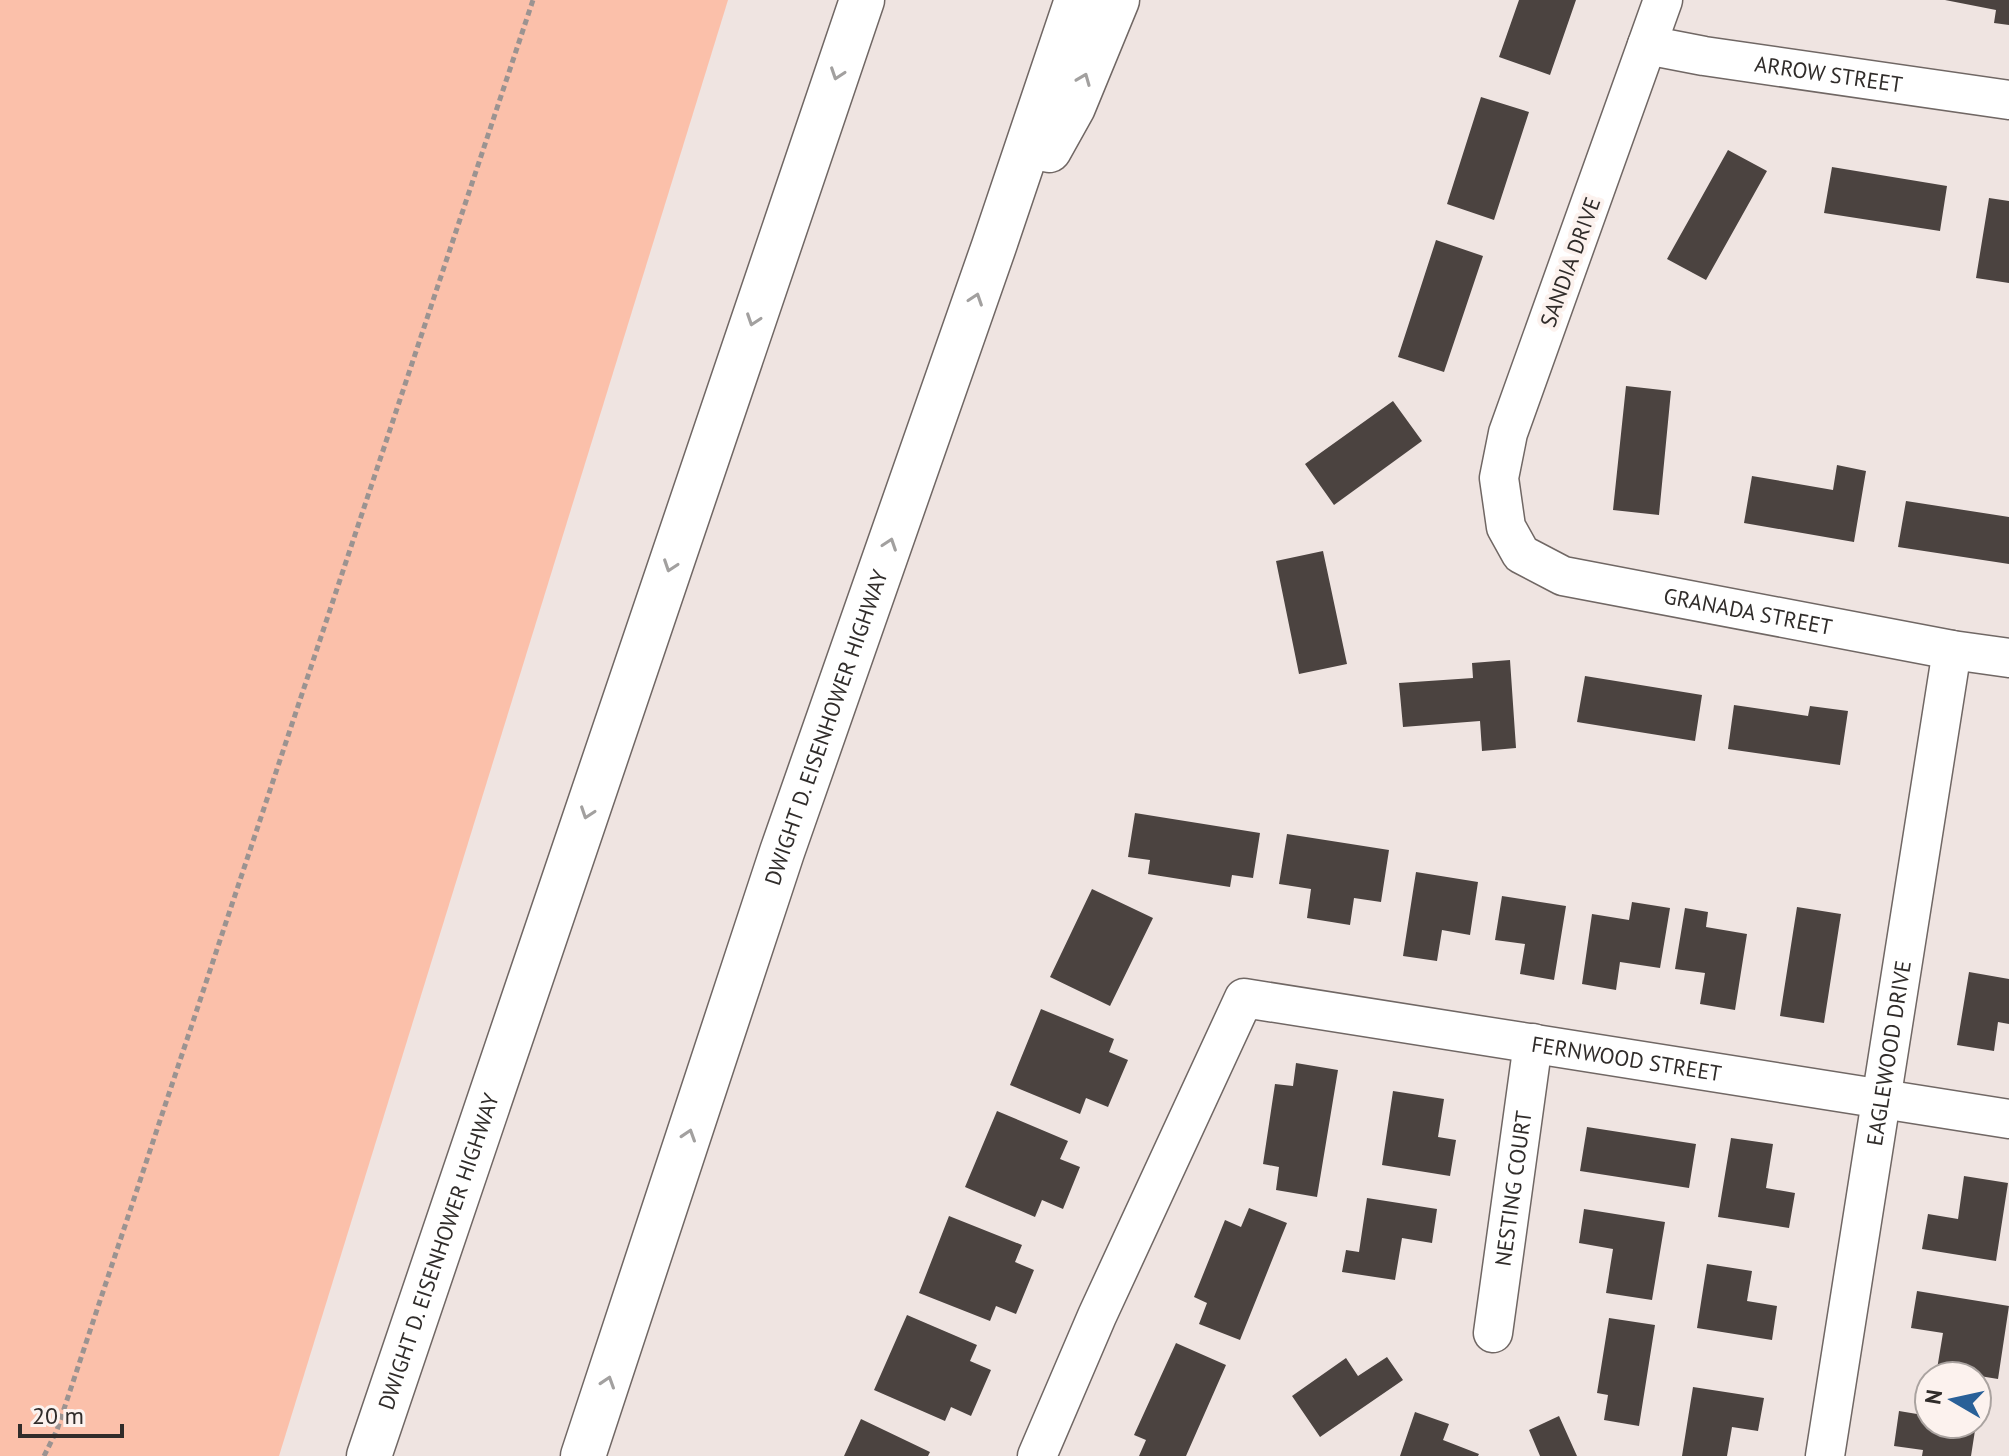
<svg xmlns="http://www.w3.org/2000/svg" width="2009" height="1456" font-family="'PT Sans',sans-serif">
	<rect width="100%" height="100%" fill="#efe4e1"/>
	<!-- green -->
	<path fill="#fbc0aa" d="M 0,0 L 728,0 L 279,1456 L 0,1456 Z"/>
	<!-- building -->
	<path fill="#4b4340" d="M 1519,0 L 1576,0 L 1550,75 L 1499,57 Z
		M 1945,0 L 2009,0 L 2009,25 L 1994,23 L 1996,10 Z
		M 1481,97 L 1529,112 L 1494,220 L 1447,204 Z
		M 1728,150 L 1767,171 L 1706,280 L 1667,259 Z
		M 1832,167 L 1947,186 L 1940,231 L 1824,213 Z
		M 1989,198 L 2009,201 L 2009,283 L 1976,278 Z
		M 1436,240 L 1483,256 L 1444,372 L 1398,357 Z
		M 1626,386 L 1671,391 L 1659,515 L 1613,510 Z
		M 1393,401 L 1422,441 L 1334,505 L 1305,464 Z
		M 1837,465 L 1866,471 L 1854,542 L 1744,523 L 1752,476 L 1833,490 Z
		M 1906,501 L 2009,517 L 2009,564 L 1898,547 Z
		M 1323,551 L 1347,664 L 1299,674 L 1276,561 Z
		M 1510,660 L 1516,748 L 1482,751 L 1480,721 L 1403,727 L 1399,683 L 1473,678 L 1472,663 Z
		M 1585,676 L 1702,695 L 1695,741 L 1577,722 Z
		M 1734,705 L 1808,716 L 1810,706 L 1848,711 L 1840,765 L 1728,749 Z
		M 1135,813 L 1260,833 L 1253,878 L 1232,875 L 1230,887 L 1148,874 L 1150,860 L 1128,857 Z
		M 1287,834 L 1389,850 L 1381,902 L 1354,898 L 1350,925 L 1307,918 L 1311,889 L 1279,884 Z
		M 1416,872 L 1478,882 L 1470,935 L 1442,930 L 1437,961 L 1403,956 Z
		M 1092,889 L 1153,918 L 1110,1006 L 1050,977 Z
		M 1502,896 L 1566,906 L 1554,980 L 1520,974 L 1525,944 L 1495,940 Z
		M 1632,902 L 1670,908 L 1660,968 L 1620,962 L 1616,990 L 1582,984 L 1592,914 L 1629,920 Z
		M 1797,907 L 1841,914 L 1824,1023 L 1780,1016 Z
		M 1685,908 L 1708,912 L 1706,927 L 1747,934 L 1735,1010 L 1700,1004 L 1705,973 L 1675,969 Z
		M 1969,972 L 2009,979 L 2009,1024 L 1998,1022 L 1994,1051 L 1957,1045 Z
		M 1041,1009 L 1114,1039 L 1109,1052 L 1128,1060 L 1108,1107 L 1086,1098 L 1080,1114 L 1010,1085 Z
		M 1296,1063 L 1338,1070 L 1317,1197 L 1276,1190 L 1279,1167 L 1263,1164 L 1275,1084 L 1293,1086 Z
		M 1393,1091 L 1444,1099 L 1438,1137 L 1456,1140 L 1450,1176 L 1382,1165 Z
		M 997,1111 L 1068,1141 L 1060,1159 L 1080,1167 L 1063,1209 L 1042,1200 L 1035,1217 L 965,1187 Z
		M 1587,1127 L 1696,1144 L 1689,1188 L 1580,1171 Z
		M 1731,1138 L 1773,1144 L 1766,1188 L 1795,1193 L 1789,1228 L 1718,1217 Z
		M 1964,1176 L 2008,1183 L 1996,1261 L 1922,1249 L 1928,1214 L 1958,1219 Z
		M 1367,1198 L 1437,1209 L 1432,1243 L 1402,1238 L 1395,1280 L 1342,1272 L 1346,1250 L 1359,1252 Z
		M 1249,1208 L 1287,1223 L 1240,1340 L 1199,1324 L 1207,1303 L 1194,1297 L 1225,1220 L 1241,1227 Z
		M 1584,1209 L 1665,1222 L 1652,1300 L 1606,1293 L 1613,1249 L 1579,1243 Z
		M 949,1216 L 1022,1245 L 1015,1262 L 1034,1270 L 1016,1314 L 996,1306 L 990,1321 L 919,1293 Z
		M 1707,1264 L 1752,1271 L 1747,1301 L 1777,1306 L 1772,1340 L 1697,1328 Z
		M 1917,1291 L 2009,1306 L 1998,1379 L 1937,1369 L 1943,1333 L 1911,1328 Z
		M 907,1315 L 977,1345 L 970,1361 L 991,1370 L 971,1416 L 951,1407 L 945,1421 L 874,1390 Z
		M 1609,1318 L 1655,1325 L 1639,1426 L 1604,1420 L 1608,1395 L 1597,1393 Z
		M 1176,1343 L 1226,1365 L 1186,1456 L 1139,1456 L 1146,1440 L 1134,1435 Z
		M 1387,1357 L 1403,1380 L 1320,1437 L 1292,1396 L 1346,1358 L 1358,1376 Z
		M 1693,1387 L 1764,1398 L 1758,1431 L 1732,1427 L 1727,1456 L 1682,1456 Z
		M 1899,1411 L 1929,1416 L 1929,1424 L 1976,1424 L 1971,1456 L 1922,1456 L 1923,1450 L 1894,1446 Z
		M 1415,1412 L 1449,1424 L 1443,1440 L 1479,1454 L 1478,1456 L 1400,1456 Z
		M 1559,1416 L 1577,1456 L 1540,1456 L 1529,1430 Z
		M 861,1419 L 930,1452 L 928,1456 L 844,1456 Z"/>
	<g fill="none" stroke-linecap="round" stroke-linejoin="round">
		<defs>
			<g id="street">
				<path id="s1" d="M 1663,0 L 1508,433 L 1499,478 L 1506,527 L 1521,554 L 1563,576 L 1952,650 L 2009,658"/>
				<path id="s2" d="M 1647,45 L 1704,56 L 2009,100"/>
				<path id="s3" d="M 1493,1333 L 1533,1043"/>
				<path id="s4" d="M 1037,1456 L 1097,1316 L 1244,998 L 2009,1119"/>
				<path id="s5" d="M 1825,1456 L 1952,650"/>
			</g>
			<g id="highway">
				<path d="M 1049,150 L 1073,107 L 1117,0"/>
				<path id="s6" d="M 369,1456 L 862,0"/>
				<path id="s7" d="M 583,1456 L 782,852 L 994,246 L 1077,0"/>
			</g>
		</defs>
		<!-- street casing -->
		<use href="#street" stroke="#706764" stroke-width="41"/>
		<!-- highway casing -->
		<use href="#highway" stroke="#706764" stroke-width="47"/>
		<!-- path -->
		<path stroke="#9b9391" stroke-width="5" stroke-dasharray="6 4" stroke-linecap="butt" d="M 44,1456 L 57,1430 L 533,0"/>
		<!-- street -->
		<use href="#street" stroke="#fff" stroke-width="38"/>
		<!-- highway -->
		<use href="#highway" stroke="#fff" stroke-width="44"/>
	</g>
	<!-- one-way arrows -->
	<defs><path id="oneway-chevron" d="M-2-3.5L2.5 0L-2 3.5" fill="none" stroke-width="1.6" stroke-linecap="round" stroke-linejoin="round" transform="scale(2)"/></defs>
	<g stroke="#a2a09f">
		<use href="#oneway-chevron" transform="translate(837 74) rotate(109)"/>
		<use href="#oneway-chevron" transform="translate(1084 79) rotate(-68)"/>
		<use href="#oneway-chevron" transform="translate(976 299) rotate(-71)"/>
		<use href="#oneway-chevron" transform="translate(753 320) rotate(109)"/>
		<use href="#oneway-chevron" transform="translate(890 544) rotate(-71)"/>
		<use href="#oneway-chevron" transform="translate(670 566) rotate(109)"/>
		<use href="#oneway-chevron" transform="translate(587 813) rotate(109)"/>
		<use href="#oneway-chevron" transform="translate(689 1135) rotate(-72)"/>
		<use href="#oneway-chevron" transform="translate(608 1382) rotate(-72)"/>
	</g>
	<g text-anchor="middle" stroke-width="8" stroke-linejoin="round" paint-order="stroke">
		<!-- street labels -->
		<g font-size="22" fill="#302c2a" stroke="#fcf2ee">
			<text dy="8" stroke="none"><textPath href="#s2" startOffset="184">ARROW STREET</textPath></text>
			<text transform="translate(1570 262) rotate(-70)" y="8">SANDIA DRIVE</text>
			<text dy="8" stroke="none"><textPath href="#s1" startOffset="822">GRANADA STREET</textPath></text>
			<text dy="8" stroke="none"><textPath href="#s7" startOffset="768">DWIGHT D. EISENHOWER HIGHWAY</textPath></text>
			<text dy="8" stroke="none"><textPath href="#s5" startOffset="408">EAGLEWOOD DRIVE</textPath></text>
			<text dy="8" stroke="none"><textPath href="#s4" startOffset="890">FERNWOOD STREET</textPath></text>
			<text dy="8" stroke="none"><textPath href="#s3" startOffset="146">NESTING COURT</textPath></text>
			<text dy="8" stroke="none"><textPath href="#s6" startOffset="216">DWIGHT D. EISENHOWER HIGHWAY</textPath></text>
		</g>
	</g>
	<!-- north arrow -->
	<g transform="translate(1953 1400) rotate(279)"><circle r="38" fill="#fcf2ee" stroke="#aaa3a0" stroke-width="2"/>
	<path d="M0-6L14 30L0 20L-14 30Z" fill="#296098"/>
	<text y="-12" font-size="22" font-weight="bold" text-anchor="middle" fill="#302c2a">N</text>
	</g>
	<!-- scale -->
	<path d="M20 1424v12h102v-12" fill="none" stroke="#302c2a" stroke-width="4"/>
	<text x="32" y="1424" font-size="24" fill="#302c2a" stroke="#fcf2ee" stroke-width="6" paint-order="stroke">20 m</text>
</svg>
